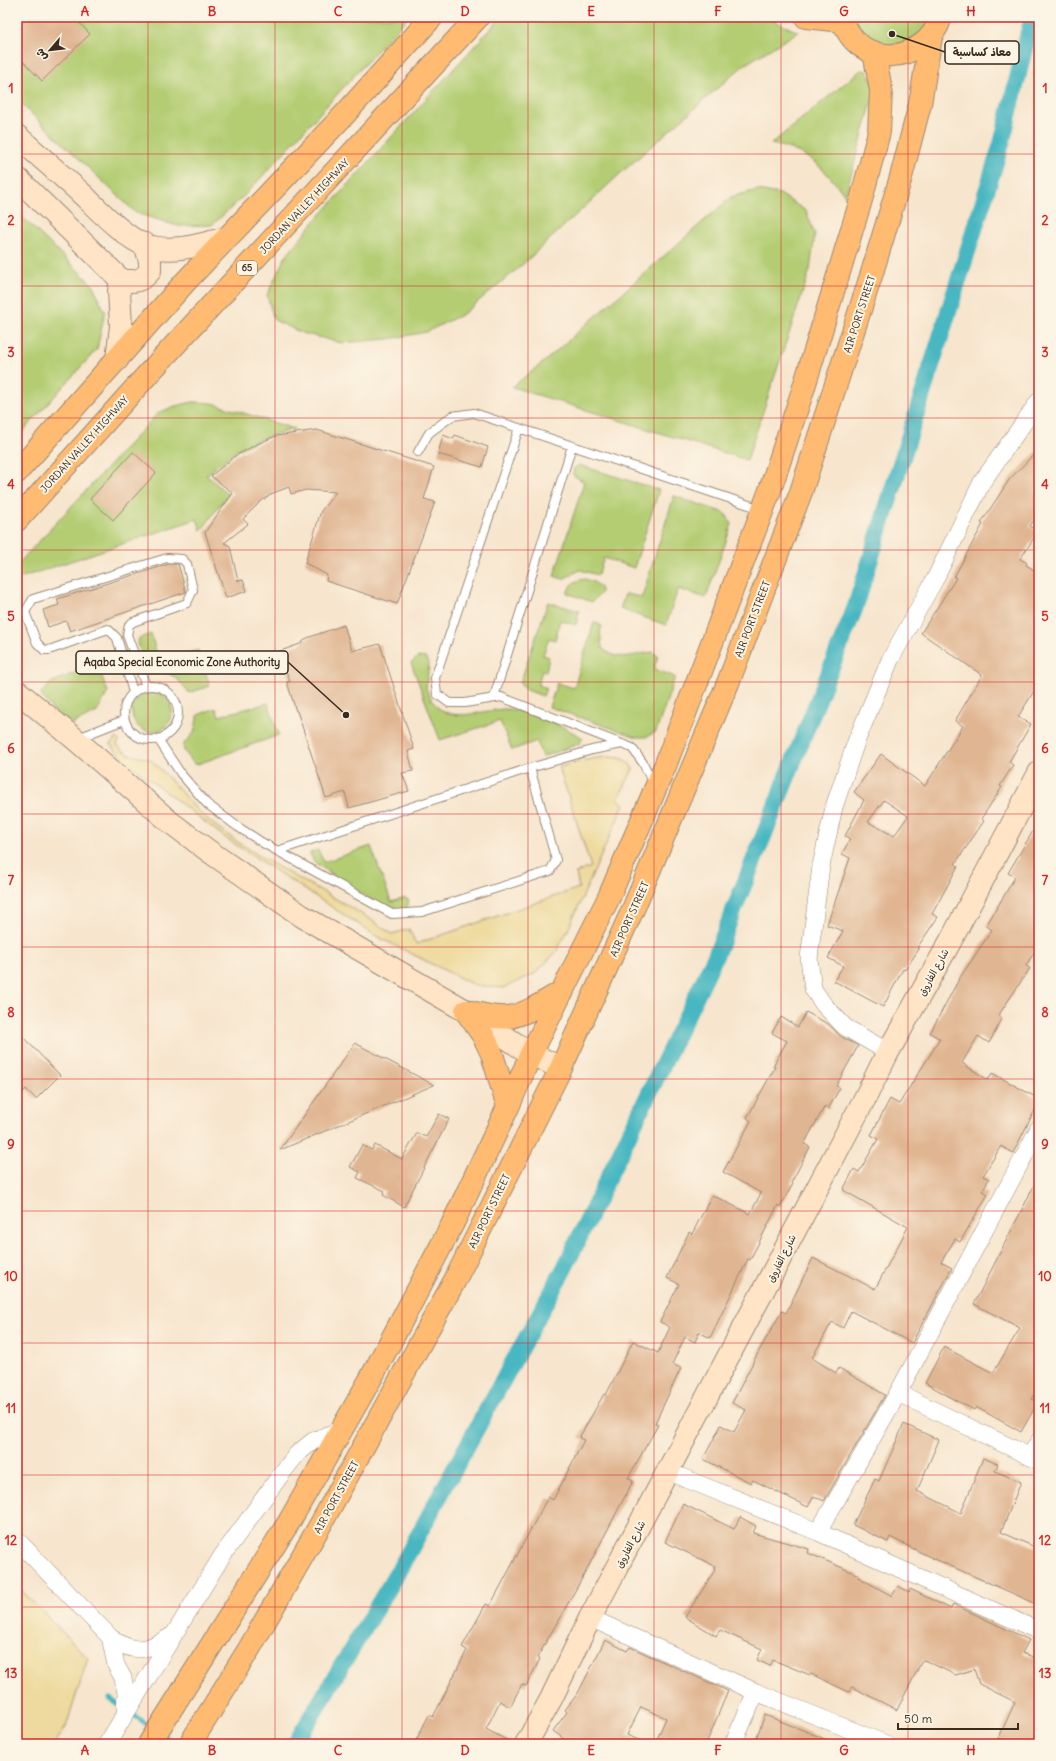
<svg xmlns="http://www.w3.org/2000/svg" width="1056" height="1761" font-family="Delius,'Playpen Sans Arabic',sans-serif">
	<rect width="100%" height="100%" fill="#fcf5e5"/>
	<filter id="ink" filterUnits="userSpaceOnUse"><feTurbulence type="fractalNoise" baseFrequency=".025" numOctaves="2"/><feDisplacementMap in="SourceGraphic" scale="8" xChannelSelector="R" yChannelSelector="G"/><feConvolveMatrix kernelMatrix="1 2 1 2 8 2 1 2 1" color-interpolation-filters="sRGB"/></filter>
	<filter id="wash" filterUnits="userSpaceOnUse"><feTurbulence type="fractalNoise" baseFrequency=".012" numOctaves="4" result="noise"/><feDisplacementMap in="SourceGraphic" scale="16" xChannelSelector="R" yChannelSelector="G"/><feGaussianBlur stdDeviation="0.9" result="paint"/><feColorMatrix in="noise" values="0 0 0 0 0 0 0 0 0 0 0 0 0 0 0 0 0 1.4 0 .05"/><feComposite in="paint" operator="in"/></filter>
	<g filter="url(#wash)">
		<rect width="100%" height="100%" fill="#f7e5cd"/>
		<!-- green -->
		<path fill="#b4cd73" stroke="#787c48" d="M 17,17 L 408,17 L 245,195 L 212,225 L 178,226 L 136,213 L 17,100 Z
			M 501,17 L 766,17 L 798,32 L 744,65 L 622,172 L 521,266 L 463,314 L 426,332 L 389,339 L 342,343 L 302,333 L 274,320 L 267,295 L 284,259 L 313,223 Z
			M 849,17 L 934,17 L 929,30 L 890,49 L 864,39 Z
			M 861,70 L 867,71 L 876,88 L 845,196 C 825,168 806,150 771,144 Z
			M 757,190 L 780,194 L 806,211 L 815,234 L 810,270 L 747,460 L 512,387 L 545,361 L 731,197 Z
			M 17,212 L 93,285 L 105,312 L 97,349 L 17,438 Z
			M 193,402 L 212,403 L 294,429 L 263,438 L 236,451 L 206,475 L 228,494 L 201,531 L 197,519 L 17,579 L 17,565 L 158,413 L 175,406 Z
			M 579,465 L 659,490 L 634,568 L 604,558 L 598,575 L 580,570 L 563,579 L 554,576 L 584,482 L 573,475 L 574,468 Z
			M 674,496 L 725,513 L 732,524 L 706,598 L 678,589 L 666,625 L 620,609 L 625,594 L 642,597 Z
			M 585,579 C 593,582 602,584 601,593 L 592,602 L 567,593 C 571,584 575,580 585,579 Z
			M 548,602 L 579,611 L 576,625 L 560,620 L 555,640 L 549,638 L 543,655 L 549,657 L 546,672 L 542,670 L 538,685 L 546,688 L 543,696 L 524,689 L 520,683 Z
			M 594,622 L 602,626 L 600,631 L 602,648 C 619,663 633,654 653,652 L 658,656 L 654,669 L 675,677 L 656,732 L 646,737 L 637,737 L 549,707 L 557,683 L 574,688 Z
			M 151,634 L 159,662 L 198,650 L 210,686 L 189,693 C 176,675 168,671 146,668 L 138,644 L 139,638 Z
			M 418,657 L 426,658 L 429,664 L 426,689 C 429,695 434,705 440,709 C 458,722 485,709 506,709 C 529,710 563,726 583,738 L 579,744 L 542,757 L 537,741 L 512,750 L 500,721 L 440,740 L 411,663 Z
			M 97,664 L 108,692 L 97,712 L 72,724 L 57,715 L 40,694 L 52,682 Z
			M132 712a20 20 0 1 1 40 0a20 20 0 1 1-40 0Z
			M 268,703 L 279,735 L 195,765 L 184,751 L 183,745 L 194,733 L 198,715 L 216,708 L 219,716 Z
			M 371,846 L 391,902 L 405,898 L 409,900 L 407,909 L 393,909 L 380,906 L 314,862 L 310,853 L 318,850 L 324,862 Z"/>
		<!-- sand -->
		<path fill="#eeda9e" stroke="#94825e" d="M 117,738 L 119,741 L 117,745 C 122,750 128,755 135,756 C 140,758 148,757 152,761 C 174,781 189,805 213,824 C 268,868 335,893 392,934 L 409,929 L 416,944 L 579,888 L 576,873 L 591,867 L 559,767 C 577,763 611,751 627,761 C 629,763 632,767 633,769 L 618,799 L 624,804 L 567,932 L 556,952 L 536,973 L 504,988 L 474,985 L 378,937 L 227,839 L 127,762 L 110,744 Z
			M 17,1586 L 88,1658 L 66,1727 L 54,1744 L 17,1744 Z"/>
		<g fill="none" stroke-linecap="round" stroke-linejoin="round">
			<!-- stream -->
			<path stroke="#48b7c1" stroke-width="5" d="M 110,1699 L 122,1707
				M 129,1712 L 154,1729
				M 162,1734 L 176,1744"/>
			<!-- canal -->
			<path stroke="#48b7c1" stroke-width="17" d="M 295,1744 L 403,1563 L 564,1269 L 715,957 L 855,608 L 1002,142 L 1032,18"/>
		</g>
		<g id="blocks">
			<!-- building -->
			<path fill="#e0b591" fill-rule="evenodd" d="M 17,17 L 74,17 L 90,34 L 42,81 L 17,55 Z
				M 317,430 L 434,467 L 424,499 L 435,502 L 397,604 L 326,581 L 327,575 L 305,563 L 321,511 L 336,492 L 306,490 L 291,494 L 289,487 L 273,493 L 260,502 L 243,519 L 248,524 L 224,543 L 230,546 L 238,581 L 243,580 L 247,591 L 226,598 L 205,532 L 233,493 L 211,476 L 235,456 L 257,444 L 276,436 Z
				M 443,435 L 453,439 L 455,435 L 488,447 L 482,467 L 438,454 Z
				M 1039,449 L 1039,513 L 1030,526 L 1038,532 L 1020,559 L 1027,563 L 1026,565 L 1039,573 L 1039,683 L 1018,717 L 1031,724 L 1009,762 L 1013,765 L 1000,786 L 1002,787 L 981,819 L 984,821 L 955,864 L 958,866 L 932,914 L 938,917 L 917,948 L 919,949 L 905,970 L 903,969 L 883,1007 L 834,981 L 843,966 L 828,958 L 843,931 L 827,925 L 850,858 L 842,854 L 850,839 L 845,836 L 864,800 L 854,792 L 881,754 L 925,786 L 963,726 L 955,721 L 982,675 L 921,633 L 956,578 L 954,577 L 983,524 L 981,523 L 1009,480 ZM 884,800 L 908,816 L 894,836 L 868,822 Z
				M 133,452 L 156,473 L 113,520 L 90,499 Z
				M 169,564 L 178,564 L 186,592 L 70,631 L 66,621 L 48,627 L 43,610 L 59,605 L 57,599 Z
				M 344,625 L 352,651 L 380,644 L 414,749 L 408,751 L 413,771 L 402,773 L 409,791 L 349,808 L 345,792 L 326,798 L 297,711 L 296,711 L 287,682 L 290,681 L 278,652 L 300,644 L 307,638 Z
				M 1039,821 L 1039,944 L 1026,966 L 1030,968 L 998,1016 L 1002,1019 L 989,1043 L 978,1036 L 962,1063 L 988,1080 L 992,1073 L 1039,1099 L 1039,1102 L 1013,1153 L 1001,1146 L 983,1176 L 989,1179 L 982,1191 L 988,1194 L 960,1242 L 955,1239 L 941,1262 L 952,1268 L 912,1343 L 851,1311 L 843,1328 L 832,1322 L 812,1358 L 836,1373 L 839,1368 L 885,1395 L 824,1501 L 814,1496 L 808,1507 L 753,1480 L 751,1483 L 703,1459 L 721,1425 L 734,1432 L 746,1410 L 732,1403 L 759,1351 L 782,1311 L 786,1313 L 813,1258 L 875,1289 L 908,1227 L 843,1190 L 854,1169 L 859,1172 L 878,1139 L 871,1135 L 890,1099 L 899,1104 L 940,1039 L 930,1033 L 959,979 L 992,930 L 986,926 L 1015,877 L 1008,873 Z
				M 806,1012 L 828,1024 L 840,1036 L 858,1046 L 836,1086 L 840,1088 L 828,1109 L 825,1106 L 804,1144 L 810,1147 L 791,1183 L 793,1184 L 780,1207 L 778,1205 L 750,1260 L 748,1259 L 710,1338 L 699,1332 L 695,1342 L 685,1337 L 672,1364 L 681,1368 L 655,1423 L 658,1425 L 628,1478 L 633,1481 L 584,1575 L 537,1658 L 540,1659 L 526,1686 L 522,1684 L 510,1707 L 500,1701 L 486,1729 L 514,1744 L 414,1744 L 429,1715 L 433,1717 L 467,1650 L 462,1647 L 486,1604 L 490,1606 L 548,1497 L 553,1500 L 584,1440 L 579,1438 L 604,1394 L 606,1395 L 633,1341 L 658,1353 L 670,1327 L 660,1322 L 679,1284 L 667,1278 L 689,1232 L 692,1234 L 712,1195 L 750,1214 L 761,1193 L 723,1172 L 751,1121 L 747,1118 L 775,1067 L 773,1066 L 787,1041 L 772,1033 L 781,1017 L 798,1027 Z
				M 17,1031 L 60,1075 L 36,1099 L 26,1089 L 23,1092 L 17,1085 Z
				M 355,1043 L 434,1085 L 280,1150 Z
				M 439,1114 L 449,1119 L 404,1207 L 383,1195 L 385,1191 L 357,1178 L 360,1172 L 350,1167 L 362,1145 L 372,1150 L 375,1145 L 402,1159 L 417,1133 L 426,1137 Z
				M 1039,1176 L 1039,1388 L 1032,1399 L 1038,1402 L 1021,1432 L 976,1407 L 974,1410 L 925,1383 L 944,1347 L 993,1373 L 1020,1328 L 974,1304 Z
				M 904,1424 L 939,1440 L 917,1491 L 961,1513 L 983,1458 L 998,1464 L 995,1471 L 1021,1482 L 1001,1532 L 1039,1549 L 1039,1605 L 928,1556 L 890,1537 L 888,1542 L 853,1525 L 875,1479 L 879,1481 Z
				M 683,1504 L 734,1529 L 740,1517 L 756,1526 L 753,1533 L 809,1549 L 808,1553 L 859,1575 L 858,1577 L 892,1596 L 898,1586 L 909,1592 L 910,1589 L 951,1609 L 953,1604 L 1029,1640 L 1022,1653 L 1039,1659 L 1039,1744 L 996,1744 L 1015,1702 L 979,1684 L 974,1669 L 956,1675 L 924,1660 L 922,1661 L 897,1710 L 852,1687 L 849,1692 L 811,1674 L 810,1675 L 773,1660 L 770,1666 L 757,1660 L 762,1649 L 720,1630 L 716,1636 L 685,1617 L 715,1570 L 714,1569 L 715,1566 L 665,1542 Z
				M 605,1640 L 627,1651 L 630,1647 L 728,1691 L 706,1744 L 655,1744 L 666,1718 L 641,1707 L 627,1735 L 648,1744 L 571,1744 L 553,1731 L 567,1712 L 565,1710 L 578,1693 Z
				M 765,1715 L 835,1743 L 835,1744 L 754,1744 Z"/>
		</g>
	</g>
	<g filter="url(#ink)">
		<use href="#blocks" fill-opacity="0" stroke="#998876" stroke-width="1"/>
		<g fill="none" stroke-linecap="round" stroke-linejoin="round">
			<defs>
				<path id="lane" d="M 519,428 L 435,678 L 437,694 L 449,703 L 465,703 L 501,697 L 632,748 L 643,763 L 654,785
					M 418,452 L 429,433 L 452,416 L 474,413 L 761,509
					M124 713a27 27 0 1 1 54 0a27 27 0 1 1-54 0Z
					M 133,692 L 117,638 L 108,629 L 49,650 L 44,650 L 37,643 L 25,612 L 33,599 L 167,558 L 182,559 L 187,564 L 193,590 L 187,603 L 133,622 L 129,625 L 127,635 L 146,686
					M 494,697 L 572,446
					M 78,738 L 124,720
					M 158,739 L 181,774 L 207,804 L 238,827 L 263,843 L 392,914 L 422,912 L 550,871 L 556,860 L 530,768 L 592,750 L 622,744
					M 277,851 L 530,768"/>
				<path id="street" d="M 888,1052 L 845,1027 L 824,1005 L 813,989 L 809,958 L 821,866 L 834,807 L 856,742 L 890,660 L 935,579 L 982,482 L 1039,401
					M 898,1393 L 1039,1461
					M 1030,1457 L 1039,1441
					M 669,1472 L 818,1532 L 1039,1631
					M 818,1532 L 898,1393 L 1039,1128
					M 17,1540 L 110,1637 C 135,1656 148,1650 173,1635
					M 590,1618 L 756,1692 L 886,1744
					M 110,1637 L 116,1665 L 123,1678 L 126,1693 L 125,1714
					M 107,1744 L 222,1556 L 282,1473 L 297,1454 L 313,1441 L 342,1429
					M 733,1744 L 756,1692"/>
				<path id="secondary" d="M 17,136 C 38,155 60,174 81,193 C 97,208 125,238 145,245 C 172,254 200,245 226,238
					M 17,178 L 121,280 C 134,282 141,282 150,271 L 150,261 L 145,244
					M 117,360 L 121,326 L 119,291 L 121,280
					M 17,691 L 75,739 L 170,822 L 210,852 L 302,916 L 466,1011 L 531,1054 L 561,1068
					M 526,1744 L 551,1699 L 590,1618 L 865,1098 L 888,1052 L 950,942 L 1039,773"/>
				<path id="primary" d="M 806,17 L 843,21
					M 842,17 C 855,69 925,67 941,17
					M 466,1011 L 484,1037 L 492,1054 L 508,1107
					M 466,1011 C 480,1014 495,1019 509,1017 C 528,1014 547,1000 563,991
					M 149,1744 L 289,1522 L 371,1378 L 411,1303 L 452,1225 L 508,1107 L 531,1054 L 609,897 L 665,766 L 769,493 L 803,390 L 861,200 L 879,132 L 881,90 L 874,52
					M 190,1744 L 249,1649 L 322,1522 L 454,1282 L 561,1068 L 634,907 L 728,683 L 801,492 L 871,276 L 901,177 L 920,104 L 931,36"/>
				<path id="highway" d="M 17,472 L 186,281 L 345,114 L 432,17
					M 17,520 L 148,374 L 478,17"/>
			</defs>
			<!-- lane casing -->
			<use href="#lane" stroke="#998876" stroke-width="10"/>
			<!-- street casing -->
			<use href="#street" stroke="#998876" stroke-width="18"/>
			<!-- secondary casing -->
			<use href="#secondary" stroke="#998876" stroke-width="24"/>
			<!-- primary casing -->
			<use href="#primary" stroke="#998876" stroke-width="24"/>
			<!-- highway casing -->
			<use href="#highway" stroke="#998876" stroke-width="24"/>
			<!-- lane -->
			<use href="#lane" stroke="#fff" stroke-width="8"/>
			<!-- street -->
			<use href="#street" stroke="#fff" stroke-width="17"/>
			<!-- secondary -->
			<use href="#secondary" stroke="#ffe4c6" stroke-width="22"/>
			<!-- primary -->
			<use href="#primary" stroke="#ffbb71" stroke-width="22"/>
			<!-- highway -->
			<use href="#highway" stroke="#ffbb71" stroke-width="22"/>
		</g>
	</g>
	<!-- grid -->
	<path fill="none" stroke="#d62828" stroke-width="1" stroke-opacity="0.55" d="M 148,17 L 148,1744M 275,17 L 275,1744M 402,17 L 402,1744M 528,17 L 528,1744M 654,17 L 654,1744M 781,17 L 781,1744M 908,17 L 908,1744M 17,154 L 1039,154M 17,286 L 1039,286M 17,418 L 1039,418M 17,550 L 1039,550M 17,682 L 1039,682M 17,814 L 1039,814M 17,947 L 1039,947M 17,1079 L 1039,1079M 17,1211 L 1039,1211M 17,1343 L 1039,1343M 17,1475 L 1039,1475M 17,1607 L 1039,1607"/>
	<g text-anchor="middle" stroke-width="4" stroke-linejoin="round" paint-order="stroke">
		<!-- shield labels -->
		<rect fill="#fcf5e5" stroke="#75675a" stroke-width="1" x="237" y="261" width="20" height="14" rx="3"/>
		<g font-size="9" font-weight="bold" fill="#3b2a1e">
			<text x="247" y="271">65</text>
		</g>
		<!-- street labels -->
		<g font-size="10" fill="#3b2a1e" stroke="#fcf5e5">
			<text transform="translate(304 206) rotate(-47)" y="4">JORDAN VALLEY HIGHWAY</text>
			<text transform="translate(859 314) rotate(-72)" y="4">AIR PORT STREET</text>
			<text transform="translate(84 444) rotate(-48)" y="4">JORDAN VALLEY HIGHWAY</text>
			<text transform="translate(752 619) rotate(-69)" y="4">AIR PORT STREET</text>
			<text transform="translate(629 919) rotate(-66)" y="4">AIR PORT STREET</text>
			<text transform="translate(933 972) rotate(-61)" y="4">شارع الفاروق</text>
			<text transform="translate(489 1211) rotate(-64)" y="4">AIR PORT STREET</text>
			<text transform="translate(781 1258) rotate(-63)" y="4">شارع الفاروق</text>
			<text transform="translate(336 1497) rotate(-61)" y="4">AIR PORT STREET</text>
			<text transform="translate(630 1544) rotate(-62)" y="4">شارع الفاروق</text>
		</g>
	</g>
	<!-- callouts -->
	<path fill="none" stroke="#3b2a1e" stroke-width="1.5" d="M892 34L945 52M346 715L288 662"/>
	<g fill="#3b2a1e" stroke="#fcf5e5" stroke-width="1.5">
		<circle cx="892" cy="34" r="4"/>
		<circle cx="346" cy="715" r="4"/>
	</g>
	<g fill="#fcf5e5" stroke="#3b2a1e" stroke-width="1.5">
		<rect x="945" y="41" width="74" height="23" rx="4"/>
		<rect x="76" y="651" width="212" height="23" rx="4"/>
	</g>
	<g font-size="11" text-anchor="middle" font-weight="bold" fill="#3b2a1e">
		<text x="982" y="56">معاذ كساسبة</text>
		<text x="182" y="666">Aqaba Special Economic Zone Authority</text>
	</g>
	<!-- margin -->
	<rect width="1056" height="1761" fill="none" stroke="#fcf5e5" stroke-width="44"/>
	<!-- north arrow -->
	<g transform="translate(50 50) rotate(242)" stroke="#fcf5e5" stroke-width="3" paint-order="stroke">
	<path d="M0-3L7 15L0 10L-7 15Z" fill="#3b2a1e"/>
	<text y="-6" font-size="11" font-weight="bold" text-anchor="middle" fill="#3b2a1e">ش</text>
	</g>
	<!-- scale -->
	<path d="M898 1723v6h120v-6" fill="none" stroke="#3b2a1e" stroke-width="2"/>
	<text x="904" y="1723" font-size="12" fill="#3b2a1e" stroke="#fcf5e5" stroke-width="3" paint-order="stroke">50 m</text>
	<rect x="22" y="22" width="1012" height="1717" fill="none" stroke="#d62828" stroke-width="1.5"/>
	<g font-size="13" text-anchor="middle" font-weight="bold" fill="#d62828">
		<text x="85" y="16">A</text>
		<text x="212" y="16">B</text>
		<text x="338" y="16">C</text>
		<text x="465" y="16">D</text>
		<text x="591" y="16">E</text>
		<text x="718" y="16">F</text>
		<text x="844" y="16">G</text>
		<text x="971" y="16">H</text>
		<text x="11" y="93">1</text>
		<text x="1045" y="93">1</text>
		<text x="11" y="225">2</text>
		<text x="1045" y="225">2</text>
		<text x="11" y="357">3</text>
		<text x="1045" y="357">3</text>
		<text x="11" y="489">4</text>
		<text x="1045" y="489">4</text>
		<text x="11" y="621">5</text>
		<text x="1045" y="621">5</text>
		<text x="11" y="753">6</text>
		<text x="1045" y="753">6</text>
		<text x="11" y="885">7</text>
		<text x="1045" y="885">7</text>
		<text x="11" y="1017">8</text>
		<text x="1045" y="1017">8</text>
		<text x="11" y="1149">9</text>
		<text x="1045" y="1149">9</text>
		<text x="11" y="1281">10</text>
		<text x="1045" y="1281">10</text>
		<text x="11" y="1413">11</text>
		<text x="1045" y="1413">11</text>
		<text x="11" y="1545">12</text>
		<text x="1045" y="1545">12</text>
		<text x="11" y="1678">13</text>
		<text x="1045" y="1678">13</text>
		<text x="85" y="1755">A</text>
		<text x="212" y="1755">B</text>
		<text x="338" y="1755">C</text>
		<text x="465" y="1755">D</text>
		<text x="591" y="1755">E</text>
		<text x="718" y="1755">F</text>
		<text x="844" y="1755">G</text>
		<text x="971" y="1755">H</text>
	</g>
</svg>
